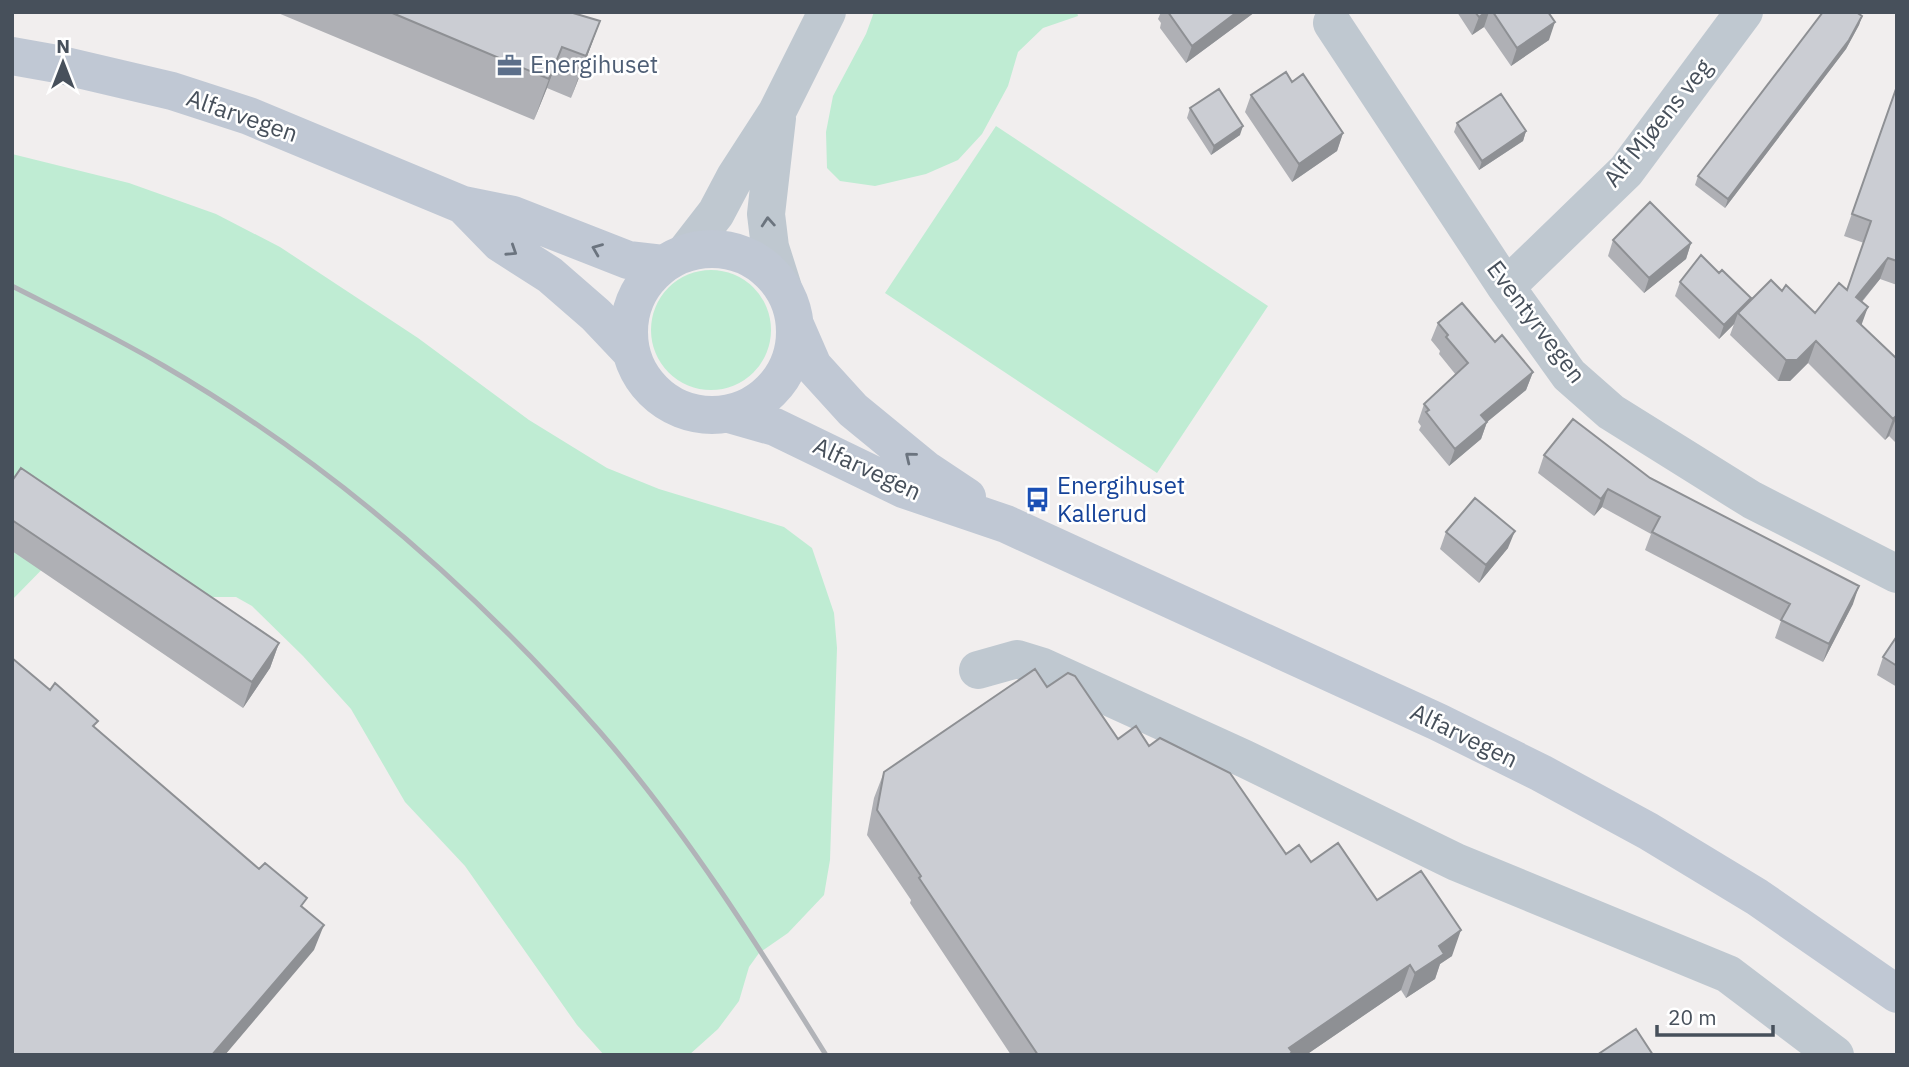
<svg xmlns="http://www.w3.org/2000/svg" width="1909" height="1067" font-family="'IBM Plex Sans',sans-serif">
	<rect width="100%" height="100%" fill="#f1eeee"/>
	<!-- green -->
	<path fill="#bfecd3" d="M 874,12 L 1077,12 L 1078,16 L 1043,28 L 1018,52 L 1008,86 L 982,134 L 958,160 L 926,174 L 875,186 L 840,181 L 827,168 L 826,132 L 833,96 L 866,34 Z
		M 996,126 L 1268,306 L 1157,473 L 885,293 Z
		M 12,154 L 129,183 L 216,214 L 280,247 L 418,338 L 529,420 L 607,468 L 659,489 L 784,527 L 812,548 L 834,613 L 837,648 L 830,860 L 824,895 L 788,933 L 759,953 L 749,967 L 739,1001 L 718,1029 L 689,1055 L 604,1055 L 577,1025 L 465,866 L 405,802 L 351,709 L 303,656 L 252,606 L 236,597 L 184,597 L 59,552 L 12,600 Z
		M651 330a60 60 0 1 1 120 0a60 60 0 1 1-120 0Z"/>
	<g fill="none" stroke-linecap="round" stroke-linejoin="round">
		<!-- street -->
		<path stroke="#bfc8d0" stroke-width="38" d="M 1332,23 L 1506,287 L 1569,375 L 1611,412 L 1752,500 L 1897,574
			M 777,118 L 766,214 L 770,247 L 783,288
			M 685,253 L 716,213 L 735,177 L 777,112 L 827,12
			M 1506,287 L 1626,171 L 1744,12
			M 978,670 L 1017,659 L 1043,667 L 1245,759 L 1456,862 L 1728,974 L 1835,1055"/>
		<!-- secondary -->
		<path stroke="#c0c8d4" stroke-width="38" d="M 12,56 L 57,64 L 172,91 L 249,116 L 463,205 L 513,215 L 628,260 L 663,264
			M 463,205 L 500,243 L 550,275 L 596,315 L 631,352
			M629 332a83 83 0 1 1 166 0a83 83 0 1 1-166 0Z
			M 796,327 L 813,366 L 853,410 L 925,469 L 967,497
			M 729,414 L 775,427 L 903,489 L 1006,524 L 1438,722 L 1541,773 L 1648,831 L 1757,897 L 1897,994"/>
		<!-- rail -->
		<path stroke="#b1b3b8" stroke-width="5" d="M 12,286 C 63,312 115,337 164,366 C 329,462 475,589 600,732 C 686,831 757,944 826,1055"/>
	</g>
	<!-- wall -->
	<path fill="#afb0b5" d="M 574,12 L 573,13 L 600,21 L 585,62 L 571,98 L 547,88 L 534,120 L 278,13 Z
		M 1161,12 L 1255,12 L 1186,63 L 1160,28 L 1161,23 L 1158,19 Z
		M 1457,12 L 1548,12 L 1549,40 L 1511,66 L 1484,27 L 1472,35 Z
		M 1862,16 L 1859,25 L 1846,49 L 1725,208 L 1695,185 L 1698,176 Z
		M 1292,82 L 1343,133 L 1337,151 L 1292,182 L 1245,112 L 1251,95 Z
		M 1897,85 L 1897,285 L 1880,279 L 1862,302 L 1862,325 L 1897,359 L 1897,444 L 1889,436 L 1885,440 L 1808,363 L 1790,381 L 1778,381 L 1730,335 L 1734,324 L 1719,339 L 1675,296 L 1680,282 L 1719,273 L 1750,301 L 1782,291 L 1815,313 L 1847,290 L 1864,243 L 1844,236 Z
		M 1190,108 L 1240,135 L 1211,155 L 1187,118 Z
		M 1457,123 L 1526,131 L 1523,141 L 1479,170 L 1454,132 Z
		M 1613,240 L 1691,243 L 1686,259 L 1644,293 L 1608,256 Z
		M 1438,323 L 1495,342 L 1533,372 L 1526,390 L 1487,422 L 1481,439 L 1449,466 L 1419,430 L 1421,426 L 1418,422 L 1424,404 L 1456,375 L 1439,354 L 1440,351 L 1431,340 Z
		M 1544,455 L 1650,478 L 1853,604 L 1823,662 L 1775,638 L 1781,621 L 1645,550 L 1651,534 L 1602,507 L 1594,516 L 1538,473 Z
		M 12,481 L 279,643 L 270,668 L 243,708 L 12,551 Z
		M 1446,532 L 1508,548 L 1479,583 L 1440,549 Z
		M 1897,636 L 1897,687 L 1877,675 L 1883,657 Z
		M 1047,687 L 1118,739 L 1149,746 L 1286,854 L 1311,862 L 1377,900 L 1452,956 L 1440,964 L 1435,979 L 1406,998 L 1401,990 L 1306,1055 L 1011,1055 L 910,903 L 911,900 L 867,835 L 874,798 L 884,772 Z"/>
	<!-- shaded-wall -->
	<path fill="#8e9094" d="M 1237,12 L 1255,12 L 1186,63 L 1192,46 Z
		M 1486,12 L 1489,12 L 1484,27 L 1472,35 L 1479,17 Z
		M 1862,16 L 1859,25 L 1846,49 L 1725,208 L 1728,199 Z
		M 600,21 L 585,62 L 571,98 L 586,56 Z
		M 1555,22 L 1549,40 L 1511,66 L 1517,48 Z
		M 562,47 L 547,88 L 534,120 L 549,79 Z
		M 1243,126 L 1240,135 L 1211,155 L 1214,146 Z
		M 1526,131 L 1523,141 L 1479,170 L 1482,161 Z
		M 1343,133 L 1337,151 L 1292,182 L 1299,164 Z
		M 1691,243 L 1686,259 L 1644,293 L 1649,278 Z
		M 1888,258 L 1880,279 L 1848,318 L 1856,297 Z
		M 1751,298 L 1746,312 L 1738,313 L 1734,324 L 1719,339 L 1724,325 Z
		M 1868,307 L 1860,329 L 1857,321 Z
		M 1816,341 L 1808,363 L 1790,381 L 1778,381 L 1786,360 Z
		M 1533,372 L 1526,390 L 1487,422 L 1481,439 L 1449,466 L 1455,449 L 1481,415 Z
		M 1897,416 L 1889,436 L 1885,440 L 1893,419 Z
		M 1608,489 L 1602,507 L 1594,516 L 1601,499 Z
		M 1515,531 L 1508,548 L 1479,583 L 1486,565 Z
		M 1859,586 L 1853,604 L 1823,662 L 1829,644 Z
		M 279,643 L 270,668 L 243,708 L 252,682 Z
		M 324,925 L 314,950 L 225,1055 L 212,1055 Z
		M 1461,930 L 1452,956 L 1440,964 L 1435,979 L 1406,998 L 1415,973 L 1439,946 Z
		M 1410,965 L 1401,990 L 1306,1055 L 1286,1055 L 1289,1048 Z"/>
	<!-- building -->
	<path fill="#cbcdd3" stroke="#8e9094" stroke-width="2" d="M 390,12 L 574,12 L 573,13 L 600,21 L 586,56 L 562,47 L 549,79 Z
		M 1168,12 L 1237,12 L 1192,46 Z
		M 1475,12 L 1486,12 L 1479,17 Z
		M 1493,12 L 1548,12 L 1555,22 L 1517,48 Z
		M 1823,12 L 1856,12 L 1862,16 L 1849,40 L 1728,199 L 1698,176 Z
		M 1286,72 L 1292,82 L 1303,74 L 1343,133 L 1299,164 L 1251,95 Z
		M 1897,86 L 1897,261 L 1888,258 L 1856,297 L 1868,307 L 1857,321 L 1897,359 L 1897,415 L 1893,419 L 1816,341 L 1797,360 L 1786,360 L 1738,313 L 1771,280 L 1782,291 L 1786,285 L 1815,313 L 1839,283 L 1847,290 L 1871,221 L 1852,214 Z
		M 1219,89 L 1243,126 L 1214,146 L 1190,108 Z
		M 1501,94 L 1526,131 L 1482,161 L 1457,123 Z
		M 1650,202 L 1691,243 L 1649,278 L 1613,240 Z
		M 1701,255 L 1719,273 L 1722,270 L 1751,298 L 1724,325 L 1680,282 Z
		M 1462,303 L 1495,342 L 1502,335 L 1533,372 L 1481,415 L 1487,422 L 1455,449 L 1426,412 L 1429,410 L 1424,404 L 1468,363 L 1446,337 L 1448,335 L 1438,323 Z
		M 1573,419 L 1650,478 L 1859,586 L 1829,644 L 1781,620 L 1790,604 L 1652,532 L 1660,517 L 1608,489 L 1601,499 L 1544,455 Z
		M 21,468 L 279,643 L 252,682 L 12,520 L 12,481 Z
		M 1475,498 L 1515,531 L 1486,565 L 1446,532 Z
		M 1897,636 L 1897,666 L 1883,657 Z
		M 12,658 L 50,690 L 55,683 L 98,721 L 93,726 L 259,869 L 265,863 L 307,898 L 301,906 L 324,925 L 212,1055 L 12,1055 Z
		M 1035,669 L 1047,687 L 1068,673 L 1075,676 L 1118,739 L 1136,726 L 1149,746 L 1160,738 L 1230,773 L 1286,854 L 1299,845 L 1311,862 L 1338,843 L 1377,900 L 1421,871 L 1461,930 L 1439,946 L 1444,954 L 1415,973 L 1410,965 L 1289,1048 L 1292,1052 L 1289,1055 L 1038,1055 L 919,878 L 921,876 L 877,810 L 884,772 Z
		M 1636,1029 L 1653,1055 L 1597,1055 Z"/>
	<!-- one-way arrows -->
	<defs><path id="oneway-chevron" d="M-2-3.5L2.5 0L-2 3.5" fill="none" stroke-width="1.6" stroke-linecap="round" stroke-linejoin="round" transform="scale(1.75)"/></defs>
	<use stroke="#6b747e" href="#oneway-chevron" transform="translate(768 222) rotate(-94)"/>
	<g stroke="#6b747f">
		<use href="#oneway-chevron" transform="translate(597 249) rotate(-158)"/>
		<use href="#oneway-chevron" transform="translate(512 251) rotate(33)"/>
		<use href="#oneway-chevron" transform="translate(910 457) rotate(-141)"/>
	</g>
	<!-- icons -->
	<defs>
		<symbol id="office-bare" viewBox="-9 -9 18 18"><path d="M-6-3h4V-5.5h4V-3h4V5H-6ZM-1-4.5V-3h2v-1.5ZM-6 0V1H6V0Z" fill="#5c6f8a" stroke="#fff" stroke-width="2.5" paint-order="stroke"/></symbol>
		<symbol id="bus-bare" viewBox="-9 -9 18 18"><path d="M-5-6H5V4H4V6H2V4H-2V6H-4V4H-5ZM-3.5-4V0h7V-4ZM-3.5 1.2v1.5H-2V1.2ZM2 1.2v1.5H3.5V1.2Z" fill="#1a4fb4" stroke="#fff" stroke-width="2.5" paint-order="stroke"/></symbol>
	</defs>
	<g fill-rule="evenodd">
		<use href="#office-bare" x="492" y="48" width="35" height="35"/>
		<use href="#bus-bare" x="1020" y="482" width="35" height="35"/>
	</g>
	<g text-anchor="middle" stroke-width="5" stroke-linejoin="round" paint-order="stroke">
		<!-- service labels -->
		<g font-size="24" fill="#4e5e75" stroke="#fff" text-anchor="start">
			<text x="530" y="73">Energihuset</text>
		</g>
		<!-- street labels -->
		<g font-size="24" fill="#47505b" stroke="#fff">
			<text transform="translate(242 116) rotate(19)" y="8">Alfarvegen</text>
			<text transform="translate(1658 123) rotate(-51)" y="8">Alf Mjøens veg</text>
			<text transform="translate(1536 322) rotate(53)" y="8">Eventyrvegen</text>
			<text transform="translate(867 469) rotate(25)" y="8">Alfarvegen</text>
			<text transform="translate(1464 736) rotate(26)" y="8">Alfarvegen</text>
		</g>
		<!-- transit labels -->
		<g font-size="24" fill="#164399" stroke="#fff" text-anchor="start">
			<text x="1057" y="494">Energihuset<tspan x="1057" dy="28">Kallerud</tspan></text>
		</g>
	</g>
	<!-- border -->
	<rect width="1909" height="1067" fill="none" stroke="#47505b" stroke-width="28"/>
	<!-- north arrow -->
	<g transform="translate(63 63)" stroke="#ffffff" stroke-width="5" paint-order="stroke">
	<path d="M0-5L12 26L0 18L-12 26Z" fill="#47505b"/>
	<text y="-10" font-size="19" font-weight="bold" text-anchor="middle" fill="#47505b">N</text>
	</g>
	<!-- scale -->
	<path d="M1657 1025v10h116v-10" fill="none" stroke="#47505b" stroke-width="3.5"/>
	<text x="1668" y="1025" font-size="21" fill="#47505b" stroke="#ffffff" stroke-width="5" paint-order="stroke">20 m</text>
</svg>
